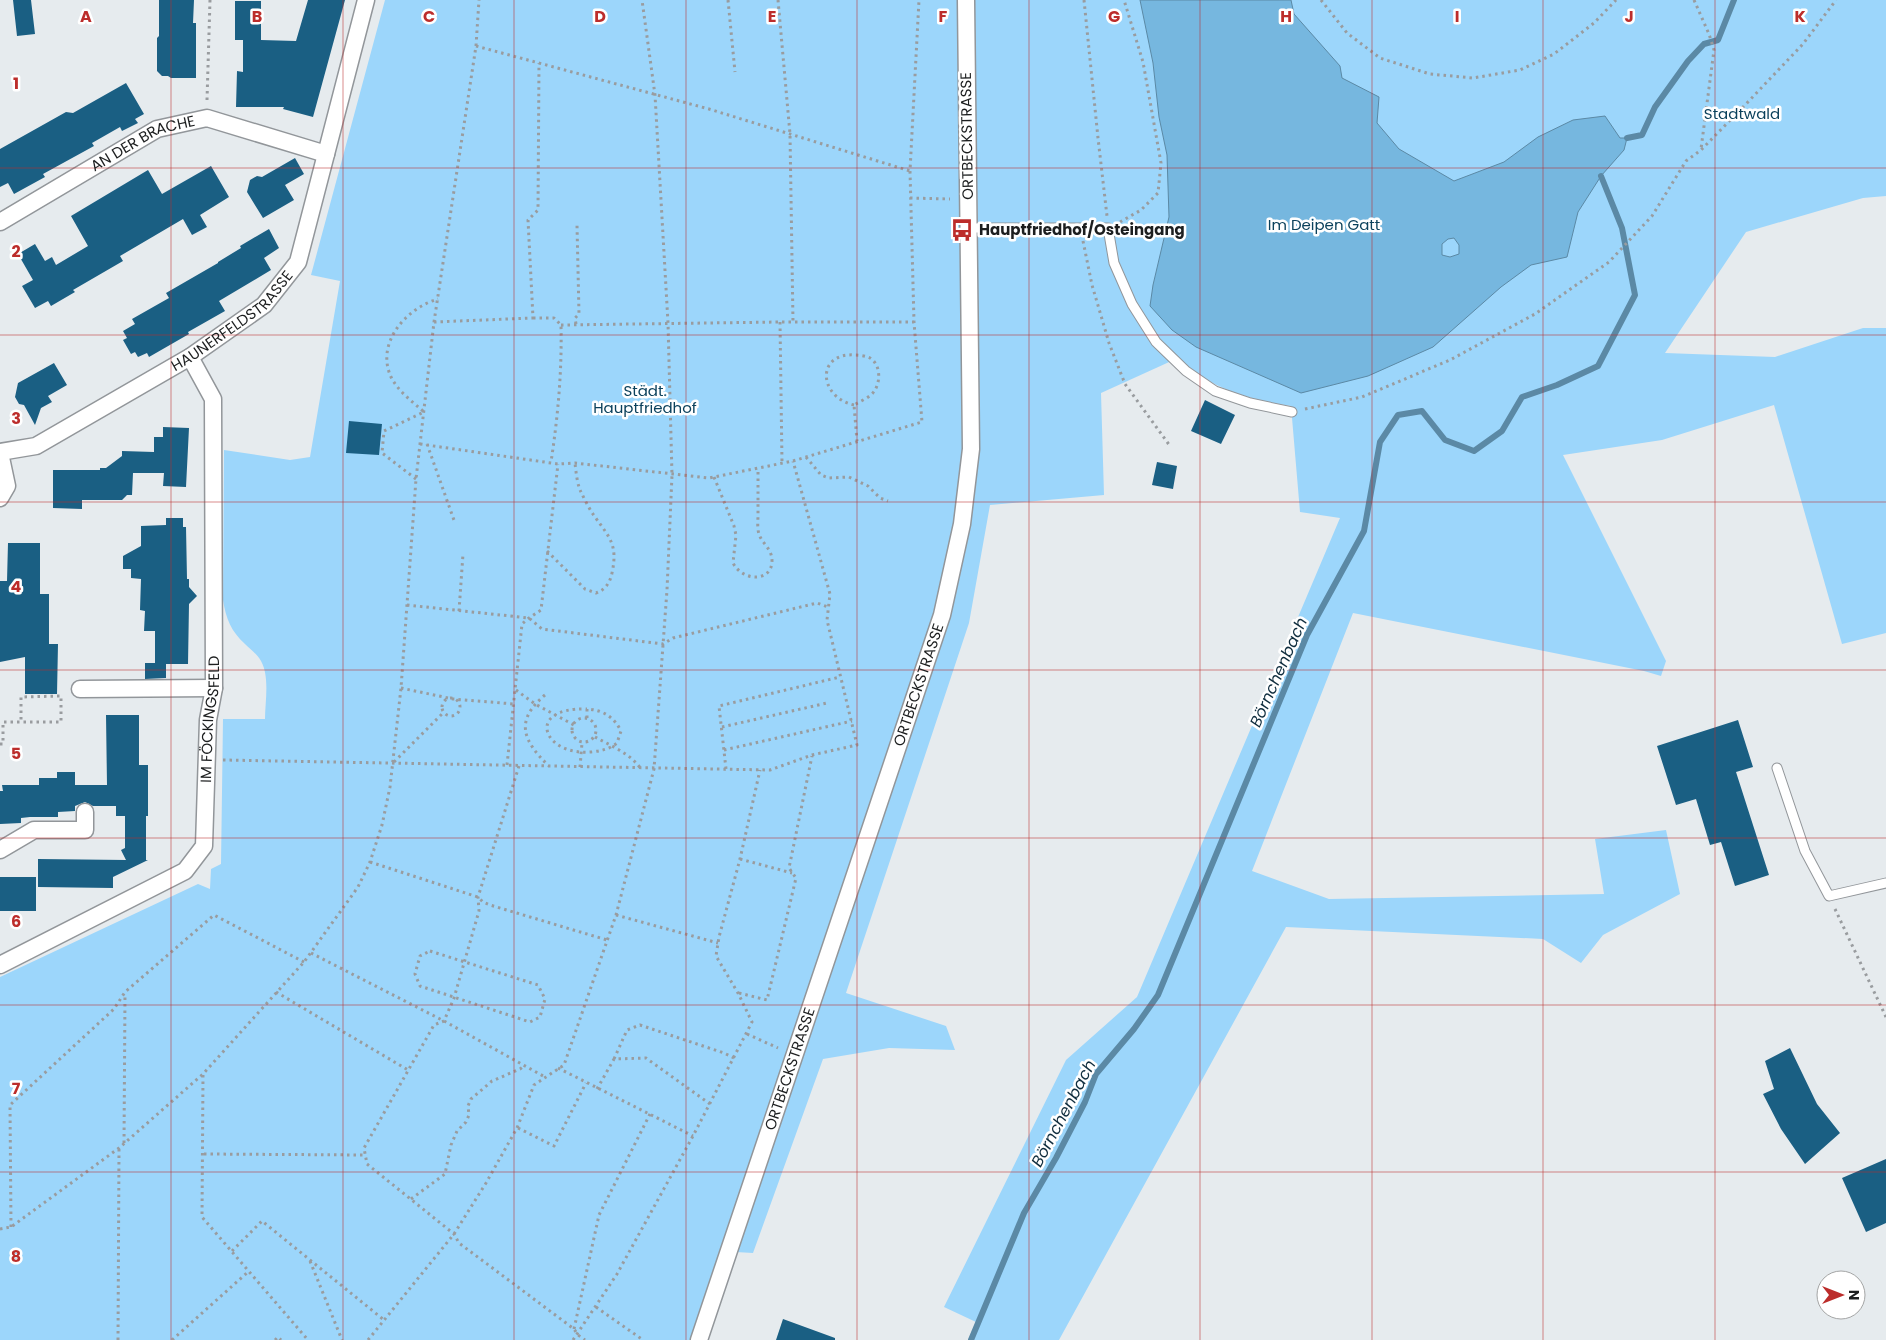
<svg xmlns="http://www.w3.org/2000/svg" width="1886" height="1340" font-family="Poppins,sans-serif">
	<rect width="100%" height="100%" fill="#e6ebee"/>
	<!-- green -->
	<path fill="#9cd6fb" d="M 385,0 L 960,0 L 975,463 L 978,235 L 973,0 L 1886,0 L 1886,196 L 1863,198 L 1746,232 L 1665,353 L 1775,357 L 1863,328 L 1886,328 L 1886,633 L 1842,644 L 1774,405 L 1662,440 L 1563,455 L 1666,661 L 1661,676 L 1644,671 L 1353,613 L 1252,871 L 1329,899 L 1604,894 L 1595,839 L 1666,830 L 1680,894 L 1603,935 L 1581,963 L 1543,939 L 1286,927 L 1059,1340 L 968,1340 L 976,1322 L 944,1307 L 1066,1060 L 1137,997 L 1340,518 L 1300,512 L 1291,406 C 1244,398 1214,390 1178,358 L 1101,393 L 1104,495 L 990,505 L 969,623 L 846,993 L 946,1026 L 955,1050 L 889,1048 L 823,1059 L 753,1253 L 736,1252 L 693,1340 L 0,1340 L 0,977 L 198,884 L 210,889 L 211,869 L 221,864 L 223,719 L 265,719 C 265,702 270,677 261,661 C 257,654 251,650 245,644 C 231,631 226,619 223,600 L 224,450 L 290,460 L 310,457 L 340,281 L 311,275 Z"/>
	<!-- water -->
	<path fill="#76b7df" stroke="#5b89a5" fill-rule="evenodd" d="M 1140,0 L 1291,0 L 1294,14 L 1340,66 L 1342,78 L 1379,97 L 1377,123 L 1399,149 L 1454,181 L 1504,162 L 1538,137 L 1573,120 L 1605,116 L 1620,138 L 1627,138 L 1624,150 L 1601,176 L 1578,212 L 1567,257 L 1531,265 L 1501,287 L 1433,347 L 1368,376 L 1301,393 L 1196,347 L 1172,330 L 1150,306 L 1153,285 L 1169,217 L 1167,155 L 1159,117 L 1153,63 ZM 1454,238 L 1459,245 L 1459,254 L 1450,257 L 1442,255 L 1442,244 L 1448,239 Z"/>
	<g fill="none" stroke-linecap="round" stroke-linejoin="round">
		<!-- stream -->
		<path stroke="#5b89a5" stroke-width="6" d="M 1627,138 L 1642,135 L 1655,107 L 1688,61 L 1704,44 L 1718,40 L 1734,0
			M 971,1340 L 1024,1213 L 1056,1158 L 1085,1102 L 1096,1074 L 1134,1029 L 1158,995 L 1307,635 L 1364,531 L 1380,442 L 1398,415 L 1422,411 L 1445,440 L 1474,451 L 1502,431 L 1522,397 L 1557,385 L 1598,366 L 1635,295 L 1622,228 L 1601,176"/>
	</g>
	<!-- building -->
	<path fill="#1a5f83" d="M 13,0 L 31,0 L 35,34 L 17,36 Z
		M 159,0 L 194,0 L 193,23 L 196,23 L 196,78 L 171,78 L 168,76 L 162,76 L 157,71 L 157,38 L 159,36 Z
		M 308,0 L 345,0 L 313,117 L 283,109 L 284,107 L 236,107 L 237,71 L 243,72 L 243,40 L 235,40 L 235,1 L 261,1 L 261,40 L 296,41 Z
		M 126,83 L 144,114 L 135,119 L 138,123 L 122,131 L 120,127 L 92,143 L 94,146 L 43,174 L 45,177 L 14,194 L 8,183 L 0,187 L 0,149 L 66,112 L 73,113 Z
		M 295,158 L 304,174 L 285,185 L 294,200 L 263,218 L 247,192 L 250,180 L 257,176 L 262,177 Z
		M 211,166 L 229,197 L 200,215 L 207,227 L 192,235 L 183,219 L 120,256 L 123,261 L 73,290 L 75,292 L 51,306 L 48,301 L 35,308 L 22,286 L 33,280 L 18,254 L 35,244 L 45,261 L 52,257 L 56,265 L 88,246 L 71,216 L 148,170 L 162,194 Z
		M 269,229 L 279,248 L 264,258 L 271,270 L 219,301 L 225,311 L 188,332 L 189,334 L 149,357 L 147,353 L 138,357 L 135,352 L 131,354 L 123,340 L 127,338 L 123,331 L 135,324 L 132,319 L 169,298 L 166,293 L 218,263 L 218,262 L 241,248 L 240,246 Z
		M 54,363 L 67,385 L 48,396 L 52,402 L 41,408 L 35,425 L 24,405 L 19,404 L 15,397 L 18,383 Z
		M 1205,400 L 1235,415 L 1221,444 L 1191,431 Z
		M 349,421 L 382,424 L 379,455 L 346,453 Z
		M 163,427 L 189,428 L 186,487 L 163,486 L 164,473 L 133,473 L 132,495 L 127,495 L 122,500 L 82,500 L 82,509 L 53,508 L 53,470 L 100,470 L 100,468 L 106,468 L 122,456 L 122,451 L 154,452 L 154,437 L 163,437 Z
		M 1157,462 L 1177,466 L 1173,489 L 1152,485 Z
		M 166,518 L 183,518 L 183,527 L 186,527 L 187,579 L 189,579 L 189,587 L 197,596 L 189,604 L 188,664 L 166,664 L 166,678 L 145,679 L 145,663 L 155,663 L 155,631 L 144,631 L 145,611 L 140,610 L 141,579 L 131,578 L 131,569 L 123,569 L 123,556 L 141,546 L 141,526 L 166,525 Z
		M 8,543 L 40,543 L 40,594 L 49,594 L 49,644 L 58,644 L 57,694 L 25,694 L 25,657 L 0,662 L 0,581 L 7,581 Z
		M 106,715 L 139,715 L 139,765 L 148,765 L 148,816 L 146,816 L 146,860 L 148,860 L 113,877 L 113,888 L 38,887 L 38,859 L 126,860 L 121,850 L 125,848 L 125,816 L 116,816 L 116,806 L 93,806 L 85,802 L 75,806 L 75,811 L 58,812 L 58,817 L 30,817 L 21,818 L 21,823 L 0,824 L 0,791 L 3,791 L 2,785 L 39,785 L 39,778 L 57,778 L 57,772 L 75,772 L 75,785 L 107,785 Z
		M 1738,720 L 1753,767 L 1736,772 L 1769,875 L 1735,886 L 1721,842 L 1710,845 L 1696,799 L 1676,805 L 1657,746 Z
		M 0,877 L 36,877 L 36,911 L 0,911 Z
		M 1790,1048 L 1817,1104 L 1840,1133 L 1805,1164 L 1781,1129 L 1763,1094 L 1774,1089 L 1765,1061 Z
		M 1886,1159 L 1886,1223 L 1866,1232 L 1842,1178 Z
		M 783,1319 L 835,1338 L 835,1340 L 776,1340 Z"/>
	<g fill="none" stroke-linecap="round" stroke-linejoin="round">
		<defs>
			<path id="lane" d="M 969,228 L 1108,228 L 1114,263 L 1132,304 L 1156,342 L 1186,371 L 1215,391 L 1250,403 L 1292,412
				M 1777,768 L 1805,851 L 1829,896 L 1886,883"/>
			<g id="street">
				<path id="s1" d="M 0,222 L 157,129 L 207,118 L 326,154"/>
				<path id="s2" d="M 0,452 L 36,446 L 190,357 L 264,305 L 298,262 L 366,0"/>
				<path d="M 0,498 L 7,486 L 0,453"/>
				<path d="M 80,689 L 214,688"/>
				<path d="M 0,850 L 34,830 L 85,830 L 85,812"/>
				<path id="s3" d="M 0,965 L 185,871 L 204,846 L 208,720 L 214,688 L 213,399 L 190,357"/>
				<path id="s4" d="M 699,1340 L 942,615 L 962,524 L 971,449 L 966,0"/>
			</g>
		</defs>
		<!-- lane casing -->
		<use href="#lane" stroke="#92969a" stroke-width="11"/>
		<!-- street casing -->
		<use href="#street" stroke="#92969a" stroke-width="19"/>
		<!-- path -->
		<path stroke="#999c9f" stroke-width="3" stroke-dasharray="2.5 4" stroke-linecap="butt" d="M 728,0 L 735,72
			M 778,0 L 790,134 L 793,322
			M 1084,0 L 1098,138 L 1107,216
			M 1321,0 L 1347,33 L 1380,58 L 1430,74 L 1473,78 L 1520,70 L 1554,54 L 1594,23 L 1616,0
			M 1694,0 L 1709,34 L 1714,50 L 1701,149
			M 476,46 L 709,109 L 910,171
			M 207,100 L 210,0
			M 910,198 L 950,199
			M 1120,222 L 1141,210 L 1158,193 L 1161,163 L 1143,62 L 1124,0
			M 1083,241 L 1092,285 L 1109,343 L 1125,384 L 1170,446
			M 533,318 L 554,318 L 561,325 C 562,371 558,416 551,462
			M 434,322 L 533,318 L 528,220 L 538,210 L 539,63
			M 780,322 L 782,463
			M 576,324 L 575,318 L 579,314 L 577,225
			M 561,325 L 780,322 L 914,322
			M 854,405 C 818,397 816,352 855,355 C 860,355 866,356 870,358 C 880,364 881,380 875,390 C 871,397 861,401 854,405 L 857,441
			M 1305,409 L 1362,397 L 1450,360 L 1535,314 L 1609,262 L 1652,216 L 1686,161 L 1701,150 L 1746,104 L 1803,44 L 1836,0
			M 420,444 L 558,464 L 575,463 L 709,478 L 793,461 L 922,422 L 914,322 L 910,171 L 919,0
			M 427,444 L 455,523
			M 806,457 L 821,475 L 829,478 L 849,477 L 868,486 L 880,498 L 888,501
			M 714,477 L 734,526 L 736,535 L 733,563 C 743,582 772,582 772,561 C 772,548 762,544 759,534 C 757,528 758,521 758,515 C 758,499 758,484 758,468
			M 416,479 L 382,453 L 384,431 L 424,412 C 413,402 400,393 392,379 C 374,344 406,308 438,299
			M 547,551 L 585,589 L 596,593 C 605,590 610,583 612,573 C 618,545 610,538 595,517 C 589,509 584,498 580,490 C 577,482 576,472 575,463
			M 407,605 L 529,618 L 542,629 L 663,644 L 673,638 L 817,603 L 828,607
			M 459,611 L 463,554
			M 401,688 L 453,699 L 514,704
			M 516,690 L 535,704 L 574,725
			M 545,695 C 514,721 523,741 549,766
			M442 707a9 9 0 1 1 18 0a9 9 0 1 1-18 0Z
			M572 730a12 12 0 1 1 24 0a12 12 0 1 1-24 0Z
			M 587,718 L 587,709 C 603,710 614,717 621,731 L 617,743 C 610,749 601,751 591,752 C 543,756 524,707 587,709
			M 722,727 L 827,703
			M 595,737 C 611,746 630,753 641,769
			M 0,744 L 3,744 L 3,722 L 61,722 L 61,696 L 21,697 L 21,722
			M 724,750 L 852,721
			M 223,760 L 770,770 L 812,755 L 857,745 L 827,620 L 830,594 L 793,461
			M 394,762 L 443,713
			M 507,765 L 522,624 L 529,618 L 541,610 L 558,464
			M 519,766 L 478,897 L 479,911 L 454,998 L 444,1021 L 434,1025 L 364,1148 L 367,1164 L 454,1234 L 459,1243 L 574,1329 L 578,1335 L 585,1340
			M 580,767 L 582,743
			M 726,769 L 719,706 L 840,677
			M 740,859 L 792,873
			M 370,862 L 478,897 L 483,902 L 490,905 L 607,940
			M 1835,909 L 1886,1017
			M 616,915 L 718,943
			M 430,951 L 538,985 L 545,999 L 540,1017 L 530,1022 L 420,986 L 415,974 L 420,956 Z
			M 311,953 L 444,1021 L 545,1077
			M 276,992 L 408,1070
			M 739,993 L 767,1000 L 796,878 L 789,868 L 812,756
			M 747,1034 L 778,1048
			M 614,1059 L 627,1030 L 640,1025 L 724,1053 L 734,1058
			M 558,1068 L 693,1136
			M 203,1075 L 202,1217 L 308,1340
			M 597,1089 L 614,1059 L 646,1058 L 710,1104
			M 518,1128 L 554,1146 L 586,1083
			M 124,1143 L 125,994
			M 204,1154 L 365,1155
			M 411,1199 L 445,1174 L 451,1145 L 457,1131 L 466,1122 L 469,1115 L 468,1106 L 471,1099 L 492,1081 L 520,1069 L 525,1065
			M 11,1227 L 10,1105 L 114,1009 L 125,992 L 214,915 L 304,962
			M 0,1229 L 11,1227 L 119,1148 L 203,1074 L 304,962 L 358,887 L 370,862 L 382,825 L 390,787 L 401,688 L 416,479 L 434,322 L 476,46 L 479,0
			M 232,1251 L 262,1221 L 384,1320
			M 310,1261 L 342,1340
			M 596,1307 L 643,1340
			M 574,1329 L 599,1215 L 650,1114
			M 118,1340 L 119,1149
			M 172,1340 L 249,1271
			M 275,1340 L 278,1337 L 281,1340
			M 368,1340 L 454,1234 L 486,1183 L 517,1128 L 534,1085 L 564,1065 L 616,915 L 654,769 L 667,590 L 672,475 L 668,323 L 655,95 L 642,0
			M 573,1340 L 617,1274 L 693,1136 L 752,1022 L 738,993 L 716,956 L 719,937 L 740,859 L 760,770"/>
		<!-- lane -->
		<use href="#lane" stroke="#fff" stroke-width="9"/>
		<!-- street -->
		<use href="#street" stroke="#fff" stroke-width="16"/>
	</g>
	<!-- grid -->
	<path fill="none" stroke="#bc2d2b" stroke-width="1" stroke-opacity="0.55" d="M 171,0 L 171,1340M 343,0 L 343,1340M 514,0 L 514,1340M 686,0 L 686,1340M 857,0 L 857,1340M 1029,0 L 1029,1340M 1200,0 L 1200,1340M 1372,0 L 1372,1340M 1543,0 L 1543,1340M 1715,0 L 1715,1340M 0,168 L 1886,168M 0,335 L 1886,335M 0,502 L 1886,502M 0,670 L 1886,670M 0,838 L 1886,838M 0,1005 L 1886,1005M 0,1172 L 1886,1172"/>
	<!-- icons -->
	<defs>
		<symbol id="bus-bare" viewBox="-9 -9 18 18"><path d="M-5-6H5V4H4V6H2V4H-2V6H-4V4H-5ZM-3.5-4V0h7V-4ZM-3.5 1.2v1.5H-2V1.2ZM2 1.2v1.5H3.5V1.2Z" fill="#bc2d2b" stroke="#fff" stroke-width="2.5" paint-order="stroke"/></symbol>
	</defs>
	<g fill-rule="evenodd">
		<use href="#bus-bare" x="946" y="214" width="32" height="32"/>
	</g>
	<g text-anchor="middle" stroke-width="5" stroke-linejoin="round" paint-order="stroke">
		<!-- park labels -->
		<g font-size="15" fill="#0b415c" stroke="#fff">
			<text x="1742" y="119">Stadtwald</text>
			<text x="1324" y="230">Im Deipen Gatt</text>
			<text x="645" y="396">Städt.<tspan x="645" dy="17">Hauptfriedhof</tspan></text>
		</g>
		<!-- street labels -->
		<g font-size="15" fill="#1c1e1f" stroke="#fff">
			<text transform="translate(967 136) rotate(-91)" y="5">ORTBECKSTRASSE</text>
			<text dy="5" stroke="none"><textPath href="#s1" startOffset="164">AN DER BRACHE</textPath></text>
			<text dy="5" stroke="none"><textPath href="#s2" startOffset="270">HAUNERFELDSTRASSE</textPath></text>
			<text dy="5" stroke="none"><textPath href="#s4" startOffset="691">ORTBECKSTRASSE</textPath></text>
			<text dy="5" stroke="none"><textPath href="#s3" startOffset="366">IM FÖCKINGSFELD</textPath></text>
			<text dy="5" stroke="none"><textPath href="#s4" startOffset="286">ORTBECKSTRASSE</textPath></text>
		</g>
		<!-- poi labels -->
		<g font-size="15" font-weight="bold" fill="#1c1e1f" stroke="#fff" text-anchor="start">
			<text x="979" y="235">Hauptfriedhof/Osteingang</text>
		</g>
		<!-- water labels -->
		<g font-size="16" font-style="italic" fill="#0f2d3e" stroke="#fff">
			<text transform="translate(1278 672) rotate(-66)" y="6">Börnchenbach</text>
			<text transform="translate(1063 1113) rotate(-62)" y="6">Börnchenbach</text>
		</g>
	</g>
	<g font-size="16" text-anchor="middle" font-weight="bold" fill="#bc2d2b" stroke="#fff" stroke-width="5" stroke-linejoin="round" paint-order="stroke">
		<text x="86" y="22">A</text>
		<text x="257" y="22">B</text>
		<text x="429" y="22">C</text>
		<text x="600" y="22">D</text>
		<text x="772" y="22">E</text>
		<text x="943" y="22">F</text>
		<text x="1114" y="22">G</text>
		<text x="1286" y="22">H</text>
		<text x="1457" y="22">I</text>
		<text x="1629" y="22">J</text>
		<text x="1800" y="22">K</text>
		<text x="16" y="89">1</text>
		<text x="16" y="257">2</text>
		<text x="16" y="424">3</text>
		<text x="16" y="592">4</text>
		<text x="16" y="759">5</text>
		<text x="16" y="927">6</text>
		<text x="16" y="1094">7</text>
		<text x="16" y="1262">8</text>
	</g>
	<!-- north arrow -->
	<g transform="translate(1841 1295) rotate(90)"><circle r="24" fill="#ffffff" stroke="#a4a5a5"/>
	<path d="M0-4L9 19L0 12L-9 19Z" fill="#bc2d2b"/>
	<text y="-8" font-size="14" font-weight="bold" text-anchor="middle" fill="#1c1e1f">N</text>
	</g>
</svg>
